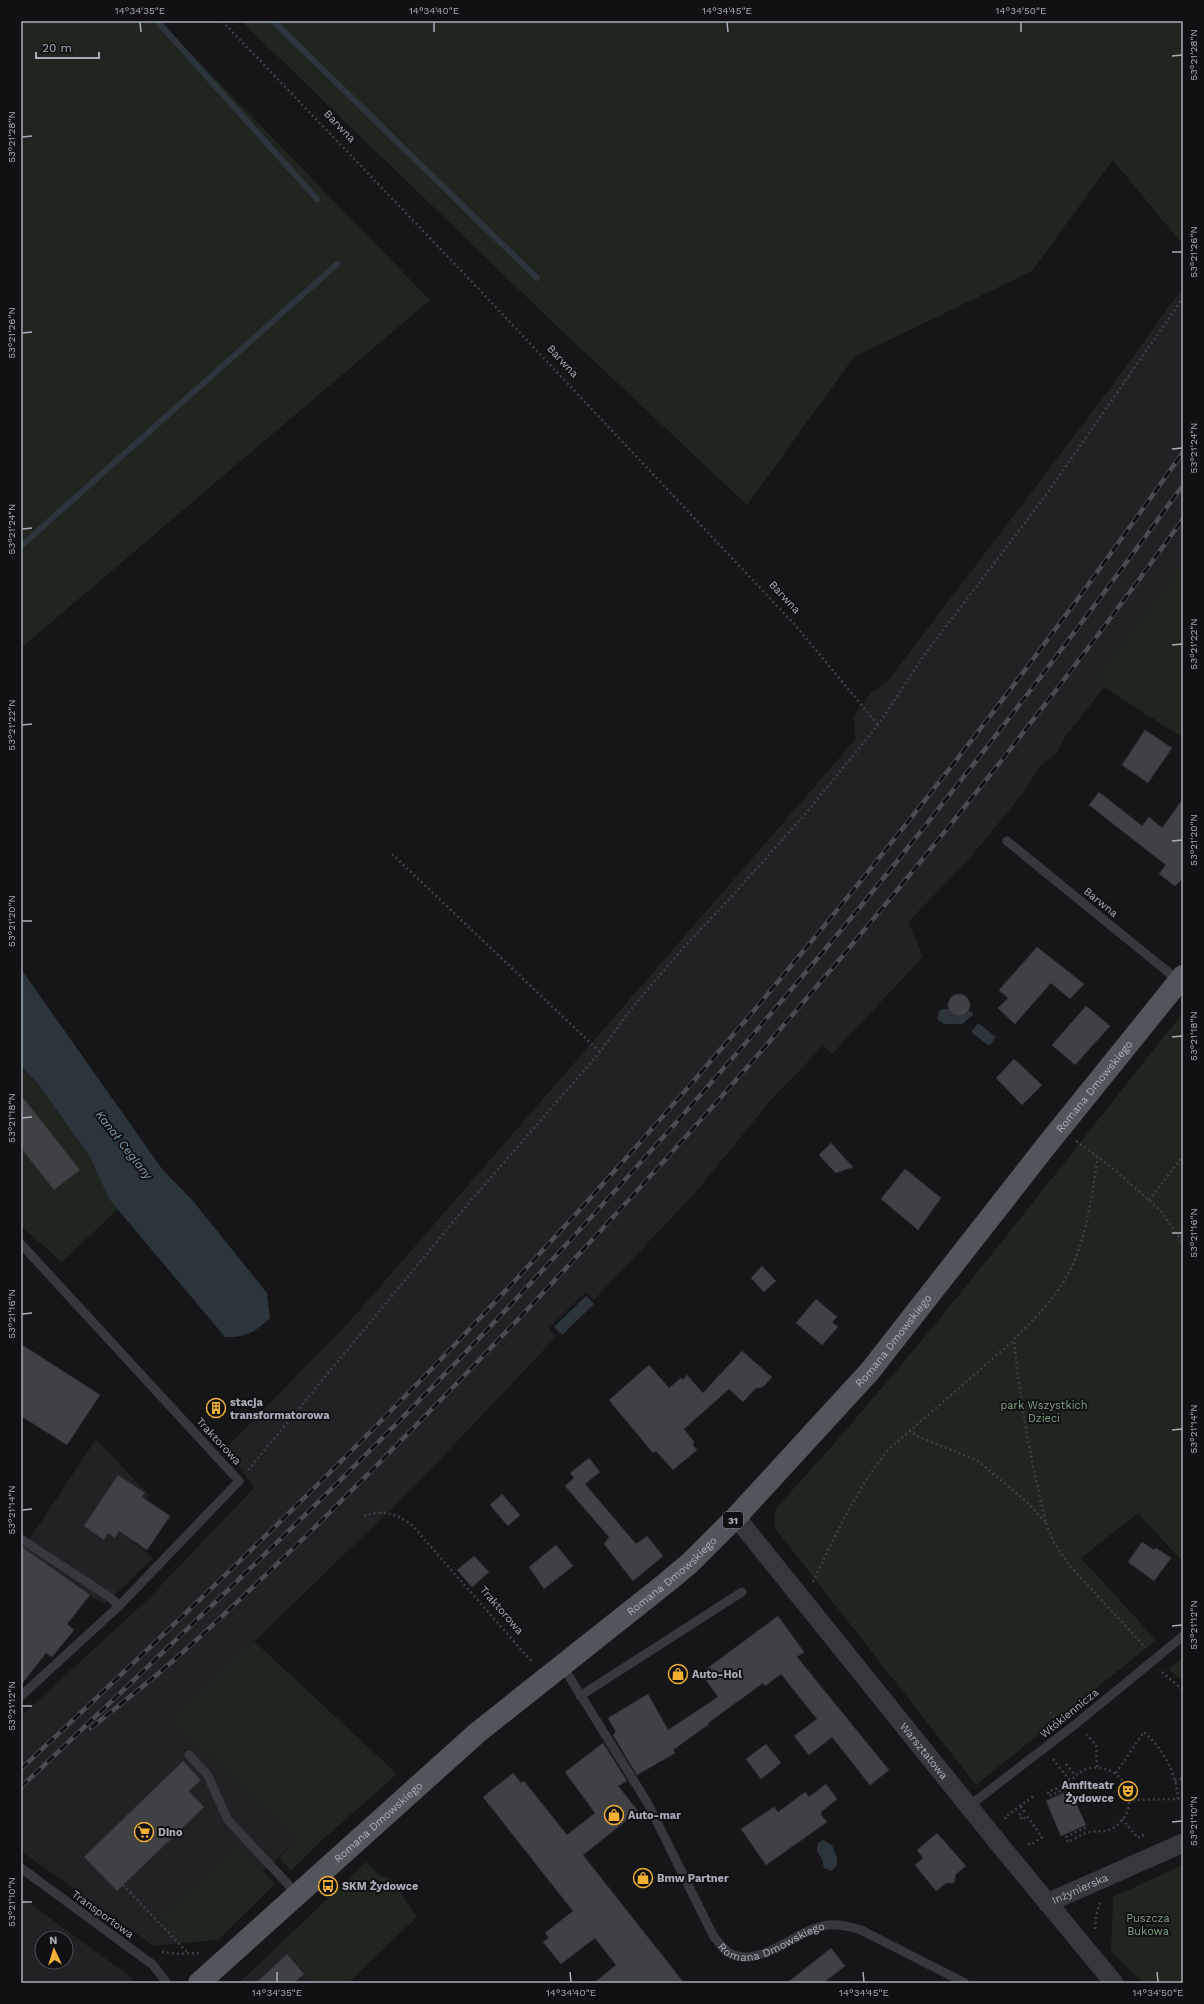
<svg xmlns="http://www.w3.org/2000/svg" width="1204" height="2004" font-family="'Work Sans',sans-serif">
	<rect width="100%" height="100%" fill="#161618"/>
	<!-- built -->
	<path fill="#222225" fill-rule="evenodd" d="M 1183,287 L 1183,563 L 1160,595 L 1099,674 L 1104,687 L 1065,737 L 1056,754 L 1038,768 L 1024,792 L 965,864 L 908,922 L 923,957 L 832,1054 L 823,1046 L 770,1101 L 696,1192 L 594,1300 L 586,1292 L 549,1328 L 556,1337 L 415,1486 L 172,1721 L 298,1839 L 188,1942 L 154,1946 L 21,1851 L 21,1716 L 147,1600 L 254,1488 L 226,1448 L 350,1321 L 855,740 L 854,716 L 871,693 L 887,682 L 1109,390 Z
		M 96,1439 L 149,1495 L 123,1533 L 153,1558 L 105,1604 L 89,1595 L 67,1625 L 74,1630 L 52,1657 L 46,1652 L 21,1684 L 21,1534 L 29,1540 Z
		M 21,1897 L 132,1978 L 133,1983 L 21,1983 ZM 42,1938 L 66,1938 L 66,1962 L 42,1962 Z
		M 279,1945 L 314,1983 L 239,1983 Z"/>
	<!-- green -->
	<path fill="#1e261f" d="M 21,21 L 159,21 L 430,300 L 21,648 Z
		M 241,21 L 1183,21 L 1183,245 L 1113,160 L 1032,271 L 854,357 L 747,505 L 542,312 Z
		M 1183,563 L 1183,738 L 1104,687 L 1099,674 L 1160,595 Z
		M 1183,1013 L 1183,1562 L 1138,1513 L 1081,1558 L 1156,1640 L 976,1785 L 775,1528 L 774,1516 L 776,1508 C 921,1351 1049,1180 1183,1013 Z
		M 21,1066 L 38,1084 L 90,1157 L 109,1199 L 118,1209 L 62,1262 L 21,1226 Z
		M 254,1641 L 397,1774 L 320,1842 L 291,1871 L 279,1858 L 298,1839 L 172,1721 Z
		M 1183,1657 L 1183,1681 L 1168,1669 Z
		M 237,1845 L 275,1884 L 218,1940 L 183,1943 L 160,1920 Z
		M 366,1862 L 379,1875 L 391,1879 L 417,1917 L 348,1983 L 314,1983 L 279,1945 Z
		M 1183,1865 L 1183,1983 L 1143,1983 L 1111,1951 L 1113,1897 Z"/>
	<!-- water -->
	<path fill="#2c353c" d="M 21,969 L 162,1169 L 193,1201 L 267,1293 L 270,1318 C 255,1332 246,1338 225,1337 L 109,1199 L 90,1157 L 38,1084 L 21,1066 Z
		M 943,1009 L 949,1009 L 956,1016 L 969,1011 L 973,1013 L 973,1015 L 962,1024 L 944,1024 L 937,1019 L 939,1011 Z
		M 978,1023 L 996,1037 L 989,1046 L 971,1032 Z
		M 586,1296 L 594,1304 L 562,1335 L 554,1327 Z
		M 823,1840 L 832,1845 L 837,1858 L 837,1865 L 831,1871 L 824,1868 L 822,1859 L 817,1851 L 818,1843 Z"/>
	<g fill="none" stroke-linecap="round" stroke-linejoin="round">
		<!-- stream -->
		<path stroke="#2c353c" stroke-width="6" d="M 157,21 L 317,199
			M 273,21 L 537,278
			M 21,546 L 337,264"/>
	</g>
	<!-- building -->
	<path fill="#404145" stroke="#303034" d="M 1145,730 L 1172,748 L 1148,783 L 1122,765 Z
		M 1099,792 L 1142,826 L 1149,817 L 1162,828 L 1183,799 L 1183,878 L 1175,886 L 1159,874 L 1166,865 L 1089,805 Z
		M 1037,947 L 1084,984 L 1070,999 L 1051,983 L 1015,1024 L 998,1008 L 1008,998 L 999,990 Z
		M948 1005a11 11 0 1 1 22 0a11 11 0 1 1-22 0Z
		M 1086,1006 L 1110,1026 L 1075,1065 L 1052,1045 Z
		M 1014,1059 L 1042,1085 L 1022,1105 L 996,1078 Z
		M 21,1095 L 80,1170 L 54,1190 L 21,1148 Z
		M 831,1143 L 853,1167 L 836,1173 L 829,1166 L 819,1155 Z
		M 905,1169 L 941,1198 L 918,1230 L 881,1199 Z
		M 762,1266 L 776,1281 L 764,1292 L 751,1278 Z
		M 816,1299 L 837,1317 L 832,1322 L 838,1327 L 822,1345 L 796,1323 Z
		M 21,1344 L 100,1395 L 67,1445 L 21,1416 Z
		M 742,1351 L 772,1377 L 763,1387 L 756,1388 L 743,1402 L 729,1389 L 684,1429 L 694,1442 L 693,1445 L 697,1450 L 673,1470 L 656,1451 L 653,1453 L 609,1400 L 649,1365 L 669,1388 L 681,1378 L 683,1380 L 687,1375 L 703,1393 Z
		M 589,1458 L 600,1472 L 585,1484 L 636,1544 L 647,1536 L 663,1556 L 633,1581 L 604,1544 L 609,1537 L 565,1486 L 574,1478 L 570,1473 Z
		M 118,1475 L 145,1493 L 142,1497 L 170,1516 L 147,1550 L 119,1531 L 115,1538 L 108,1533 L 104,1540 L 84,1526 Z
		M 502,1494 L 520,1515 L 508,1526 L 490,1505 Z
		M 1142,1542 L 1154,1550 L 1156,1548 L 1171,1558 L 1154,1581 L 1128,1562 Z
		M 556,1545 L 573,1566 L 544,1589 L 529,1567 Z
		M 21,1546 L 90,1595 L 67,1624 L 74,1630 L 52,1657 L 46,1653 L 21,1685 Z
		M 474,1556 L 489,1572 L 472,1587 L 457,1570 Z
		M 778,1616 L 804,1652 L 797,1657 L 889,1770 L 870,1785 L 832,1737 L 809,1755 L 794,1736 L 817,1719 L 781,1674 L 765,1686 L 763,1683 L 708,1723 L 709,1724 L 673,1750 L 675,1753 L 637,1775 L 613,1735 L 616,1732 L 608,1718 L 648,1694 L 668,1730 L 718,1697 L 701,1673 Z
		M 603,1743 L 627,1781 L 618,1786 L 638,1811 L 583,1855 L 684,1983 L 594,1983 L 616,1965 L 595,1938 L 561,1964 L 543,1942 L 549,1938 L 545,1933 L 573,1911 L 483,1797 L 513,1773 L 521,1783 L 524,1781 L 567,1835 L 595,1813 L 565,1772 Z
		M 766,1744 L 781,1763 L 761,1779 L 746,1759 Z
		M 183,1761 L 201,1780 L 189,1791 L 204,1807 L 117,1891 L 84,1857 Z
		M 826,1784 L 837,1799 L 821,1812 L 821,1815 L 827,1822 L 766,1865 L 741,1829 L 774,1807 L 778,1812 L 805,1792 L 809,1797 Z
		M 1070,1790 L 1086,1825 L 1061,1836 L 1046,1801 Z
		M 937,1833 L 966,1866 L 956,1874 L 954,1883 L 946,1883 L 936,1891 L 915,1865 L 923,1858 L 917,1850 Z
		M 831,1948 L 845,1966 L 823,1983 L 787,1983 Z
		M 287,1954 L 304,1974 L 294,1983 L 256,1983 Z"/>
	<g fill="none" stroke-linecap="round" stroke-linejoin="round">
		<!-- path -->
		<path stroke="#3d3f44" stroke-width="2.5" stroke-dasharray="2 3" stroke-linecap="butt" d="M 222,21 L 473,283 L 796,626 L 878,725
			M 392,854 L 600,1052
			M 1076,1141 L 1110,1166 L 1161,1211 L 1183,1243
			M 1149,1200 L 1183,1156
			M 909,1430 L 917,1436 L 978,1461 L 1027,1502 L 1046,1523 C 1031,1462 1020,1402 1014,1339 C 1033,1320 1054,1300 1067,1276 C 1087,1240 1091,1197 1098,1157
			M 248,1470 L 468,1204 L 600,1052 L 632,1008 L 684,947 L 735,893 L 806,813 L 878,725 L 925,654 L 1043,499 L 1183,298
			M 364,1516 C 382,1509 396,1514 411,1524 L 532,1662
			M 1046,1523 L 1054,1543 L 1071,1567 L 1146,1648
			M 813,1582 C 835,1536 856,1490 888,1450 L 1014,1340
			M 1162,1672 L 1183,1690
			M 1050,1712 L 1057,1721
			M 1086,1734 L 1096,1745 L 1097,1767
			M 1053,1759 L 1070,1781
			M 1066,1764 L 1075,1775
			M 1116,1773 L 1144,1732 C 1164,1750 1176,1772 1178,1799 L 1129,1800
			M 1175,1781 L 1183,1778
			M 1070,1787 L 1049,1796 L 1048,1792 C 1054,1789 1061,1787 1067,1783 C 1077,1777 1079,1769 1092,1768 C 1125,1764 1143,1806 1116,1826 C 1106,1834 1101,1830 1090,1832 C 1083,1833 1075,1839 1068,1842 L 1066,1837 L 1087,1827
			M 1021,1806 L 1024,1811 L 1019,1815 L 1022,1820 L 1027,1816 L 1042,1837 L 1032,1844 L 1026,1844
			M 1006,1819 L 1005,1817 L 1035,1795
			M 1122,1819 L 1138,1838 L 1143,1835 L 1145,1838
			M 123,1885 L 188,1953
			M 1095,1929 L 1096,1916 L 1100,1902
			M 162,1952 L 179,1954 L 199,1953"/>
		<!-- lane -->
		<g stroke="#37383d" stroke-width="9">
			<path d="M 1007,841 L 1179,981"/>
			<path d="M 21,1244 L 239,1481 L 119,1606 L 21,1696"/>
			<path d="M 21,1539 L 111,1598 L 119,1606"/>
			<path id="s1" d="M 562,1665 L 647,1802 L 714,1937 C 720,1943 725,1953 734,1955 C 764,1966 799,1928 828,1925 C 840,1924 851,1927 861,1930 L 965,1983"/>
			<path d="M 580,1696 L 742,1592"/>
			<path d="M 189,1755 L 207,1774 L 228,1820 L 297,1894"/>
			<path d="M 969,1806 L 1077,1723 L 1183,1636"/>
			<path d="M 21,1868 L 153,1965 L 167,1983"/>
		</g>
		<!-- street -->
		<g stroke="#37383d" stroke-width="19">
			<path id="s2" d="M 736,1517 L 1004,1850 L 1114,1983"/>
			<path id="s3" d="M 1047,1903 L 1183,1843"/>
		</g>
		<!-- primary -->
		<path stroke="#53555c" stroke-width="22" id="s4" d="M 199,1983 L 477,1733 L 666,1583 L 691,1562 L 736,1517 L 870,1371 L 1046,1146 L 1183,976"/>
		<defs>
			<path id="rail" d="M 91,1728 C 119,1705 147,1684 174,1660 C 221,1619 266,1575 311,1531 C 389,1454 465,1376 540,1296 C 770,1051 987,792 1183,519
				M 21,1769 C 171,1628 321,1486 463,1336 C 725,1059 965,764 1183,452
				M 21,1787 C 189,1628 358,1469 515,1300 C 645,1160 771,1018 890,870 C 991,744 1088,616 1183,485"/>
		</defs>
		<!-- rail casing -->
		<use href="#rail" stroke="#4a4c52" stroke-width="4.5"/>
		<!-- rail -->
		<use href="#rail" stroke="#111113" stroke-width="3" stroke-dasharray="9" stroke-linecap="butt"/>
	</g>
	<!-- ticks -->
	<path fill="none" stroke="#a8adb8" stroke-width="1.5" d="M 140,22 L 141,32M 434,22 L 434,32M 727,22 L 728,32M 1021,22 L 1021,32M 1172,56 L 1182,55M 22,137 L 32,136M 1172,252 L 1182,252M 22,333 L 32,332M 1172,449 L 1182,448M 22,529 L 32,528M 1172,645 L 1182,644M 22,725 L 32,724M 1172,841 L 1182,840M 22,921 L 32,921M 1172,1037 L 1182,1036M 22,1118 L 32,1117M 1172,1233 L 1182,1233M 22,1314 L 32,1313M 1172,1430 L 1182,1429M 22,1510 L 32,1509M 1172,1626 L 1182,1625M 22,1706 L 32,1706M 1172,1822 L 1182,1821M 22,1902 L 32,1902M 277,1972 L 277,1982M 570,1972 L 571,1982M 863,1972 L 864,1982M 1157,1972 L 1158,1982"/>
	<!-- icons -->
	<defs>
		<symbol id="building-ring" viewBox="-11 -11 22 22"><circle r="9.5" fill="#111113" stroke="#f2b134" stroke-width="1.5"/><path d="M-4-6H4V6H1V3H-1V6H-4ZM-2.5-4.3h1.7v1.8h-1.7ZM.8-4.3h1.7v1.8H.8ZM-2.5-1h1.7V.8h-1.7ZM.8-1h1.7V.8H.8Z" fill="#f2b134"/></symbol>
		<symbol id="shop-ring" viewBox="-11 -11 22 22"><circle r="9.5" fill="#111113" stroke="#f2b134" stroke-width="1.5"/><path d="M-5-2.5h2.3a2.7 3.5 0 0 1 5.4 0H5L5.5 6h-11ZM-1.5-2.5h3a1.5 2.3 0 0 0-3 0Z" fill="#f2b134"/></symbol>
		<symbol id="theatre-ring" viewBox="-11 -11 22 22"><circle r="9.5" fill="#111113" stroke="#f2b134" stroke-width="1.5"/><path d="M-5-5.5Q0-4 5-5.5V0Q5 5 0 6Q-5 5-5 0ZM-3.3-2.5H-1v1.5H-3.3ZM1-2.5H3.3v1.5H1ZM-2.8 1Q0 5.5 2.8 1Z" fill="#f2b134"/></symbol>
		<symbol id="supermarket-ring" viewBox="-11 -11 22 22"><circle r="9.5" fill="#111113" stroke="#f2b134" stroke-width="1.5"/><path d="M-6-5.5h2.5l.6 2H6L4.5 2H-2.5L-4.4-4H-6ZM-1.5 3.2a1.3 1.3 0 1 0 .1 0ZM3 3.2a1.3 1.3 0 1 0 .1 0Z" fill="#f2b134"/></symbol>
		<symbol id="bus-ring" viewBox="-11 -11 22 22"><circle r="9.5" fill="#111113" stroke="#f2b134" stroke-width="1.5"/><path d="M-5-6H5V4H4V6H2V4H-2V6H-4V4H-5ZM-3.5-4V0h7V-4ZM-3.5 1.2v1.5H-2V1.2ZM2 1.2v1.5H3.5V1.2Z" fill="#f2b134"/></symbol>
	</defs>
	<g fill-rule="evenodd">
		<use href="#building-ring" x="205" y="1397" width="22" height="22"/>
		<use href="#shop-ring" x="667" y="1663" width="22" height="22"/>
		<use href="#theatre-ring" x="1117" y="1780" width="22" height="22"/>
		<use href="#shop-ring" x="603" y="1804" width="22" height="22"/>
		<use href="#supermarket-ring" x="133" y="1821" width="22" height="22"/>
		<use href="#shop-ring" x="632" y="1867" width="22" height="22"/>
		<use href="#bus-ring" x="317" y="1875" width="22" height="22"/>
	</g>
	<g text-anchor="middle" stroke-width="4" stroke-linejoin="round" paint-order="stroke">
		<!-- shield labels -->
		<rect fill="#111113" stroke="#7b7e86" stroke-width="1" x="723" y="1512" width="20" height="16" rx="3"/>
		<g font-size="10" font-weight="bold" fill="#a8adb8">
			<text x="733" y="1524">31</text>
		</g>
		<!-- street labels -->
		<g font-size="11" fill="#a8adb8" stroke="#111113">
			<text transform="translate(340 126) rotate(46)" y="4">Barwna</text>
			<text transform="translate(563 361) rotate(47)" y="4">Barwna</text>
			<text transform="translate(785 597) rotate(47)" y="4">Barwna</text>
			<text transform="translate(1101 902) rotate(39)" y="4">Barwna</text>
			<text dy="4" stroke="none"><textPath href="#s4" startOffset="1272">Romana Dmowskiego</textPath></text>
			<text dy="4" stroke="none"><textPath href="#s4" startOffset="948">Romana Dmowskiego</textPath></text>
			<text transform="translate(219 1441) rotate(47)" y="4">Traktorowa</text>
			<text dy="4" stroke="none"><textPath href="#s4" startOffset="624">Romana Dmowskiego</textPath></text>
			<text transform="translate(502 1610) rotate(49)" y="4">Traktorowa</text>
			<text transform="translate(1069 1713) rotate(-39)" y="4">Włókiennicza</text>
			<text dy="4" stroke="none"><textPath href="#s2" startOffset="300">Warsztatowa</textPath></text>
			<text dy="4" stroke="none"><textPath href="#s4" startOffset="241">Romana Dmowskiego</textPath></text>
			<text dy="4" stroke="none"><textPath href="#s3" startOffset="36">Inżynierska</textPath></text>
			<text transform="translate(103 1914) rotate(36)" y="4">Transportowa</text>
			<text dy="4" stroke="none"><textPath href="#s1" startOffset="379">Romana Dmowskiego</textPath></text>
		</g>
		<!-- poi labels -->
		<g font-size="11" font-weight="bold" fill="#a8adb8" stroke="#111113" text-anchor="start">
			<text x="230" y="1406">stacja<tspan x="230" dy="13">transformatorowa</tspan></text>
			<text x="692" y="1678">Auto-Hol</text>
			<text x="1114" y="1789" text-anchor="end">Amfiteatr<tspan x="1114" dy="13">Żydowce</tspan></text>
			<text x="628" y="1819">Auto-mar</text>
			<text x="158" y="1836">Dino</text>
			<text x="657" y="1882">Bmw Partner</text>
			<text x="342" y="1890">SKM Żydowce</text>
		</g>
		<!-- park labels -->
		<g font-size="11" fill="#7fa381" stroke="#111113">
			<text x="1044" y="1409">park Wszystkich<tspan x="1044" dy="13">Dzieci</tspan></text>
			<text x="1148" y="1922">Puszcza<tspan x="1148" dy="13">Bukowa</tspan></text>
		</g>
		<!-- water labels -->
		<g font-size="12" font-style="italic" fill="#7f9bb3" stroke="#111113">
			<text transform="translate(124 1145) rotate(52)" y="4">Kanał Ceglany</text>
		</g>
	</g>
	<!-- border -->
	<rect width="1204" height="2004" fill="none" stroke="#111113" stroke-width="44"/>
	<!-- north arrow -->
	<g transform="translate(54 1950) rotate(356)"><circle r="19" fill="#111113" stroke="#4d4f55"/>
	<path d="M0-3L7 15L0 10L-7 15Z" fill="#f2b134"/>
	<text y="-6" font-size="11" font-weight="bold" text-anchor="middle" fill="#a8adb8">N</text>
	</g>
	<!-- scale -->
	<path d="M36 52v6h63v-6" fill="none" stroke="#a8adb8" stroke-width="2"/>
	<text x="42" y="52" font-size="12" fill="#a8adb8" stroke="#111113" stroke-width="3" paint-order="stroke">20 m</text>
	<rect x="22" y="22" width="1160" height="1960" fill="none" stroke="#a8adb8" stroke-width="1.5"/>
	<g font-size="10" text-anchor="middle" fill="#a8adb8">
		<text x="140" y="14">14°34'35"E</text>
		<text x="434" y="14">14°34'40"E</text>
		<text x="727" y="14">14°34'45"E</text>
		<text x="1021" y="14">14°34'50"E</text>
		<text transform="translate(1193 55) rotate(-90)" y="4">53°21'28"N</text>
		<text transform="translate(11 137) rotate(-90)" y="4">53°21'28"N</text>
		<text transform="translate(1193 252) rotate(-90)" y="4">53°21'26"N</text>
		<text transform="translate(11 333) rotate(-90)" y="4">53°21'26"N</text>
		<text transform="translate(1193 448) rotate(-90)" y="4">53°21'24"N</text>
		<text transform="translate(11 529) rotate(-90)" y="4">53°21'24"N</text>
		<text transform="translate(1193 644) rotate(-90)" y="4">53°21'22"N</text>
		<text transform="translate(11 725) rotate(-90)" y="4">53°21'22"N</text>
		<text transform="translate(1193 840) rotate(-90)" y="4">53°21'20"N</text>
		<text transform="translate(11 921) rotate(-90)" y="4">53°21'20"N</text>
		<text transform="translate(1193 1036) rotate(-90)" y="4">53°21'18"N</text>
		<text transform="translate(11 1118) rotate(-90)" y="4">53°21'18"N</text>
		<text transform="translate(1193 1233) rotate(-90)" y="4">53°21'16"N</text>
		<text transform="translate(11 1314) rotate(-90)" y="4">53°21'16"N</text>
		<text transform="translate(1193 1429) rotate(-90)" y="4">53°21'14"N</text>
		<text transform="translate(11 1510) rotate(-90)" y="4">53°21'14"N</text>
		<text transform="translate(1193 1625) rotate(-90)" y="4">53°21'12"N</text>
		<text transform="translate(11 1706) rotate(-90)" y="4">53°21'12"N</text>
		<text transform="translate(1193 1821) rotate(-90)" y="4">53°21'10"N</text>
		<text transform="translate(11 1902) rotate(-90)" y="4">53°21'10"N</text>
		<text x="277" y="1996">14°34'35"E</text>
		<text x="571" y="1996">14°34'40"E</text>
		<text x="864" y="1996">14°34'45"E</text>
		<text x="1158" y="1996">14°34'50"E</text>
	</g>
</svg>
